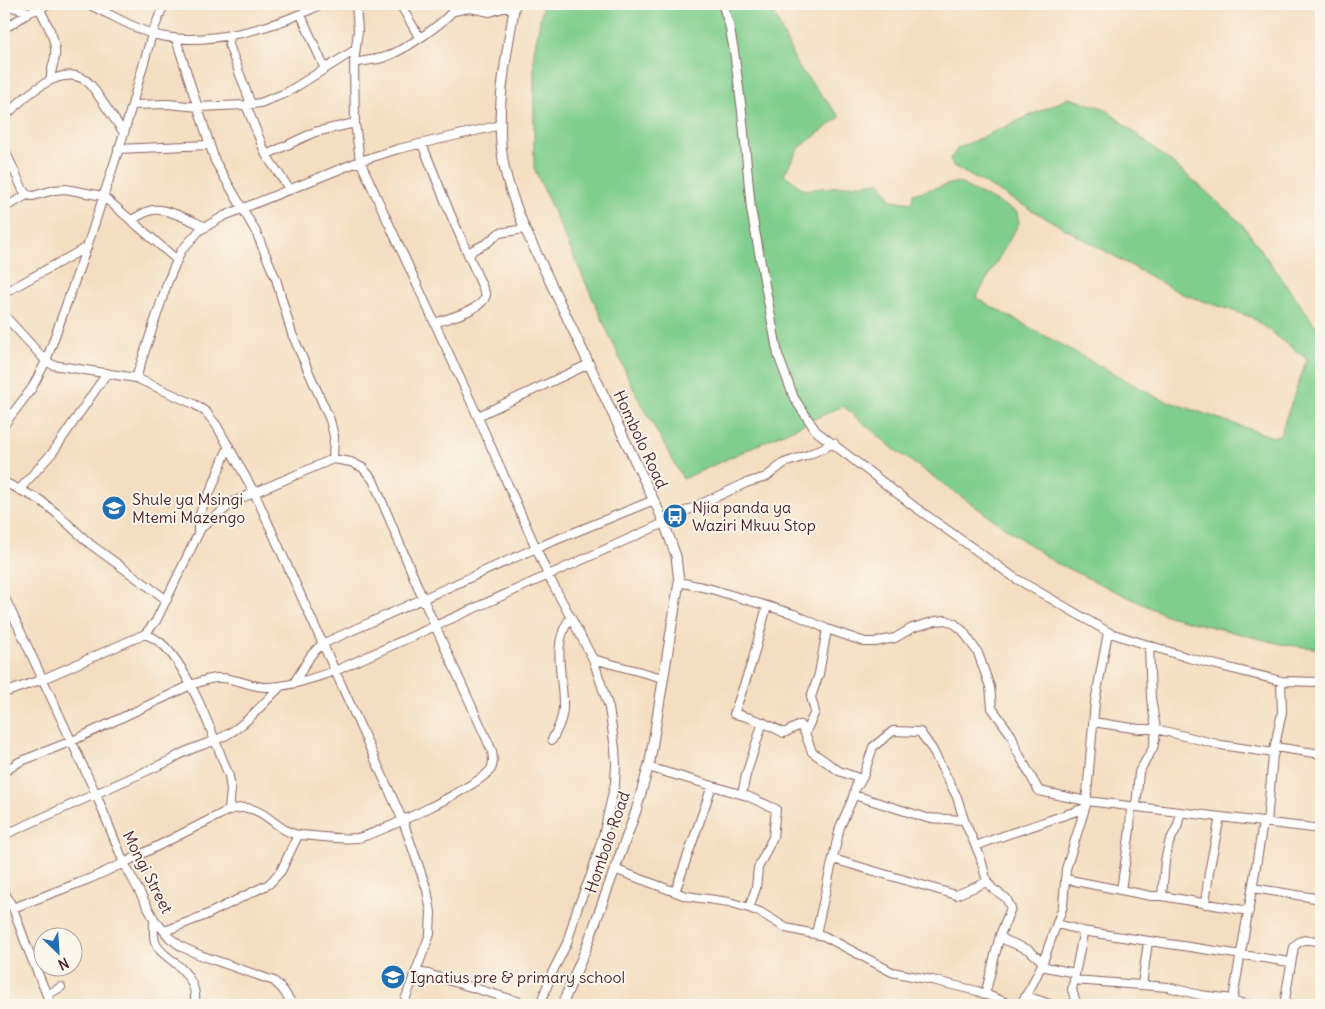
<svg xmlns="http://www.w3.org/2000/svg" width="1325" height="1009" font-family="Delius,sans-serif">
	<rect width="100%" height="100%" fill="#fbf7ec"/>
	<filter id="ink" filterUnits="userSpaceOnUse"><feTurbulence type="fractalNoise" baseFrequency=".02" numOctaves="2"/><feDisplacementMap in="SourceGraphic" scale="10" xChannelSelector="R" yChannelSelector="G"/><feConvolveMatrix kernelMatrix="1 2 1 2 8 2 1 2 1" color-interpolation-filters="sRGB"/></filter>
	<filter id="wash" filterUnits="userSpaceOnUse"><feTurbulence type="fractalNoise" baseFrequency=".0096" numOctaves="4" result="noise"/><feDisplacementMap in="SourceGraphic" scale="20" xChannelSelector="R" yChannelSelector="G"/><feGaussianBlur stdDeviation="1.12" result="paint"/><feColorMatrix in="noise" values="0 0 0 0 0 0 0 0 0 0 0 0 0 0 0 0 0 1.4 0 .05"/><feComposite in="paint" operator="in"/></filter>
	<g filter="url(#wash)">
		<rect width="100%" height="100%" fill="#f4dec1"/>
		<!-- green -->
		<path fill="#80ce8d" stroke="#65765c" d="M 543,4 L 770,4 L 797,65 L 840,117 L 799,148 L 784,174 L 804,190 L 880,182 L 892,200 L 912,203 L 913,194 L 957,182 L 1017,212 L 1019,223 L 976,298 L 1158,398 L 1273,437 L 1280,435 L 1307,359 L 1251,317 L 1180,293 L 953,166 L 950,159 L 958,148 L 1069,98 L 1104,108 L 1193,180 L 1242,224 L 1321,333 L 1321,649 L 1281,644 L 1168,616 L 1054,562 L 895,450 L 843,406 L 683,479 L 633,388 L 534,168 L 534,52 Z"/>
	</g>
	<g filter="url(#ink)">
		<g fill="none" stroke-linecap="round" stroke-linejoin="round">
			<defs>
				<path id="minor" d="M 87,4 C 109,13 130,27 153,34 C 203,49 277,27 322,4
					M 356,4 L 358,31 L 354,63 L 355,123 L 360,161 L 473,406 L 548,575 L 593,659 L 609,708 L 615,748 L 616,765 L 615,783 L 604,832 L 591,875 L 577,909 L 567,943 L 552,973 L 540,1005
					M 400,4 L 419,37
					M 722,4 L 729,24 L 734,51 L 742,111 L 751,209 L 778,355 L 794,398 L 816,431 L 915,507 L 1015,578 L 1110,633 L 1189,658 L 1281,681 L 1321,682
					M 4,5 L 30,12
					M 39,8 C 46,21 57,41 55,56 C 54,65 50,70 51,79
					M 454,11 L 470,8 L 490,12 L 503,8 L 514,8
					M 301,15 L 325,69
					M 4,29 L 30,12 L 49,4
					M 230,36 L 229,45 L 251,104
					M 176,39 L 215,161 L 256,232 L 276,279 L 292,334 L 330,420 L 334,436 L 333,459
					M 354,63 C 363,61 373,60 382,58 C 401,52 449,22 457,4
					M 132,105 L 168,104 L 198,107 L 246,105 L 260,103 L 286,93 L 355,50
					M 246,105 L 266,155 L 290,190
					M 4,118 C 22,98 65,57 91,85 L 124,133
					M 422,144 L 450,213 L 486,295 C 483,310 448,318 435,323
					M 4,148 L 23,190 L 27,195 L 33,196 L 54,190 L 65,189 L 103,196 L 177,260
					M 118,149 L 209,145
					M 266,155 L 315,132 L 355,123
					M 4,208 L 27,195
					M 131,220 C 138,217 145,211 153,210 C 167,208 192,221 206,227
					M 469,256 L 473,250 L 487,243 L 499,233 L 525,229
					M 4,293 L 87,247
					M 4,315 L 46,361 L 53,365 L 136,378 L 194,404 L 206,412 L 217,426 L 254,492 L 403,821 L 427,890 L 431,912 L 430,934 L 403,1005
					M 136,378 L 168,281 L 181,251 L 200,230 L 224,216 L 360,161 L 398,149 L 501,125
					M 478,416 L 589,364
					M 4,425 L 32,388 L 46,361 L 87,247 L 124,133 L 152,34 L 164,4
					M 4,482 L 40,500 L 55,512 L 90,544 L 167,600
					M 19,490 L 53,452 L 107,373
					M 663,520 L 675,516 L 746,483 L 766,477 L 784,463 L 808,455 L 834,443
					M 198,532 C 198,507 206,504 214,483 C 219,470 223,458 229,446
					M 679,582 L 711,589 L 794,614 L 827,629 L 865,642 L 875,642 L 895,638 L 912,628 L 936,621 L 946,620 L 955,624 L 963,631 L 978,653 L 990,687 L 992,708 L 1012,736 L 1016,749 L 1039,791 L 1087,801 L 1321,829
					M 4,596 L 96,794 L 124,863 L 154,919 L 170,938 L 182,947 L 200,955 L 274,981 L 283,990 L 293,1005
					M 767,606 L 752,662 L 734,714 C 752,717 768,724 784,733 L 800,725 L 805,733 L 812,752 L 839,771 L 858,778 L 852,800 L 840,827 L 816,934
					M 145,634 C 150,636 156,639 161,643 C 189,666 215,741 229,776 L 231,790 L 229,810
					M 593,659 L 663,678
					M 294,683 L 311,655 L 322,644 L 536,548 L 654,500
					M 4,693 L 43,679 L 145,634 L 156,621 L 201,528 L 235,501 L 333,459 L 351,462 L 363,468 L 373,480 L 423,599 L 492,751 C 493,757 494,764 491,769 C 481,785 377,835 357,838 C 339,840 318,836 300,835 C 279,833 268,811 247,808 C 241,807 234,809 229,810 L 124,863 L 89,879 L 13,908
					M 1093,722 L 1139,729 L 1156,729 L 1221,745 L 1274,753
					M 805,733 L 815,712 L 811,697 L 819,674 L 827,629
					M 552,740 C 557,730 563,719 563,707 C 564,677 550,644 571,617
					M 1275,747 L 1321,754
					M 648,767 L 747,796 L 776,809 L 773,837 L 758,868 L 756,888 L 749,908
					M 4,772 L 19,762 L 72,741 L 191,685 C 200,682 210,677 221,678 C 236,678 251,687 266,687 C 289,687 313,678 335,671 L 664,523
					M 859,784 L 863,777 L 873,747 L 893,731 L 920,732 L 932,749 L 957,797 L 964,820 L 980,856 L 987,882 L 993,889 L 1006,898 L 1011,908 L 1000,935 L 985,995
					M 742,794 L 746,775 L 763,722
					M 854,795 L 927,818 L 964,820
					M 1136,807 L 1139,772 L 1153,748 L 1155,739 L 1156,729 L 1151,698 L 1149,645
					M 1267,823 L 1273,755 L 1282,712 L 1281,681
					M 4,835 L 171,760 C 190,746 210,745 228,734 C 249,722 264,702 281,686
					M 976,846 C 1012,832 1049,821 1085,808
					M 833,859 L 956,895 L 987,882
					M 614,869 L 686,896 L 729,902 L 749,908 L 760,912 L 786,928 L 824,936 L 892,972 L 932,980 L 977,991 L 1012,1005
					M 1065,879 L 1151,896 L 1162,896 L 1249,911
					M 1253,888 L 1315,898
					M 1121,890 L 1130,830 L 1131,806
					M 4,891 L 13,908 L 27,947 L 51,1005
					M 675,892 L 712,786
					M 1162,896 L 1165,861 L 1169,843 L 1178,825 L 1180,812
					M 1205,904 L 1209,872 L 1220,817
					M 154,919 C 154,927 153,935 155,942 C 159,952 167,956 174,962 C 187,972 199,989 194,1005
					M 1057,924 L 1080,930 L 1083,934 L 1072,990 L 1077,1005
					M 165,931 L 206,915 L 269,884 L 281,871 L 298,835
					M 1082,931 L 1290,962
					M 1000,935 L 1005,940 L 1029,950 L 1043,962
					M 1041,966 L 1075,973
					M 416,972 L 428,974 L 530,1005
					M 1074,980 L 1168,987 L 1200,995 L 1233,999
					M 1142,985 L 1148,942
					M 47,995 L 61,987
					M 1026,996 L 1053,1005
					M 1233,1002 L 1253,1005
					M 1020,1005 L 1031,987 L 1043,962 L 1063,906 L 1066,869 L 1086,805 L 1095,702 L 1108,632
					M 1232,1005 C 1242,944 1254,883 1263,822
					M 1284,1005 L 1294,947 C 1301,937 1311,940 1321,942"/>
				<path id="tertiary" d="M 515,4 C 506,58 493,116 505,171 C 510,191 517,210 525,229 L 663,520 L 676,556 L 679,582 L 650,761 L 636,811 L 585,951 L 562,1005"/>
			</defs>
			<!-- minor casing -->
			<use href="#minor" stroke="#866260" stroke-width="10"/>
			<!-- tertiary casing -->
			<use href="#tertiary" stroke="#866260" stroke-width="11"/>
			<!-- minor -->
			<use href="#minor" stroke="#fff" stroke-width="8"/>
			<!-- tertiary -->
			<use href="#tertiary" stroke="#fff" stroke-width="9"/>
		</g>
	</g>
	<!-- icons -->
	<defs>
		<symbol id="school-disc" viewBox="-11 -11 22 22"><circle r="9.5" fill="#1f6fb2" stroke="#fbf7ec"/><path d="M0-5L7-2L0 1L-7-2ZM-4 1L0 2.5L4 1V4Q0 6-4 4Z" fill="#fff"/></symbol>
		<symbol id="bus-disc" viewBox="-11 -11 22 22"><circle r="9.5" fill="#1f6fb2" stroke="#fbf7ec"/><path d="M-5-6H5V4H4V6H2V4H-2V6H-4V4H-5ZM-3.5-4V0h7V-4ZM-3.5 1.2v1.5H-2V1.2ZM2 1.2v1.5H3.5V1.2Z" fill="#fff"/></symbol>
	</defs>
	<g fill-rule="evenodd">
		<use href="#school-disc" x="100" y="494" width="28" height="28"/>
		<use href="#bus-disc" x="661" y="502" width="28" height="28"/>
		<use href="#school-disc" x="379" y="963" width="28" height="28"/>
	</g>
	<g text-anchor="middle" stroke-width="4" stroke-linejoin="round" paint-order="stroke">
		<!-- street labels -->
		<g font-size="16" fill="#4a1f2b" stroke="#fbf7ec">
			<text transform="translate(641 439) rotate(65)" y="6">Hombolo Road</text>
			<text transform="translate(607 842) rotate(-71)" y="6">Hombolo Road</text>
			<text transform="translate(148 872) rotate(63)" y="6">Mongi Street</text>
		</g>
		<!-- poi labels -->
		<g font-size="16" fill="#4a1f2b" stroke="#fbf7ec" text-anchor="start">
			<text x="132" y="505">Shule ya Msingi<tspan x="132" dy="18">Mtemi Mazengo</tspan></text>
			<text x="692" y="513">Njia panda ya<tspan x="692" dy="18">Waziri Mkuu Stop</tspan></text>
			<text x="410" y="983">Ignatius pre &amp; primary school</text>
		</g>
	</g>
	<!-- margin -->
	<rect width="1325" height="1009" fill="none" stroke="#fbf7ec" stroke-width="20"/>
	<!-- north arrow -->
	<g transform="translate(58 952) rotate(155)"><circle r="24" fill="#fbf7ec" stroke="#b4a19f"/>
	<path d="M0-4L9 19L0 12L-9 19Z" fill="#1f6fb2"/>
	<text y="-8" font-size="14" font-weight="bold" text-anchor="middle" fill="#4a1f2b">N</text>
	</g>
</svg>
